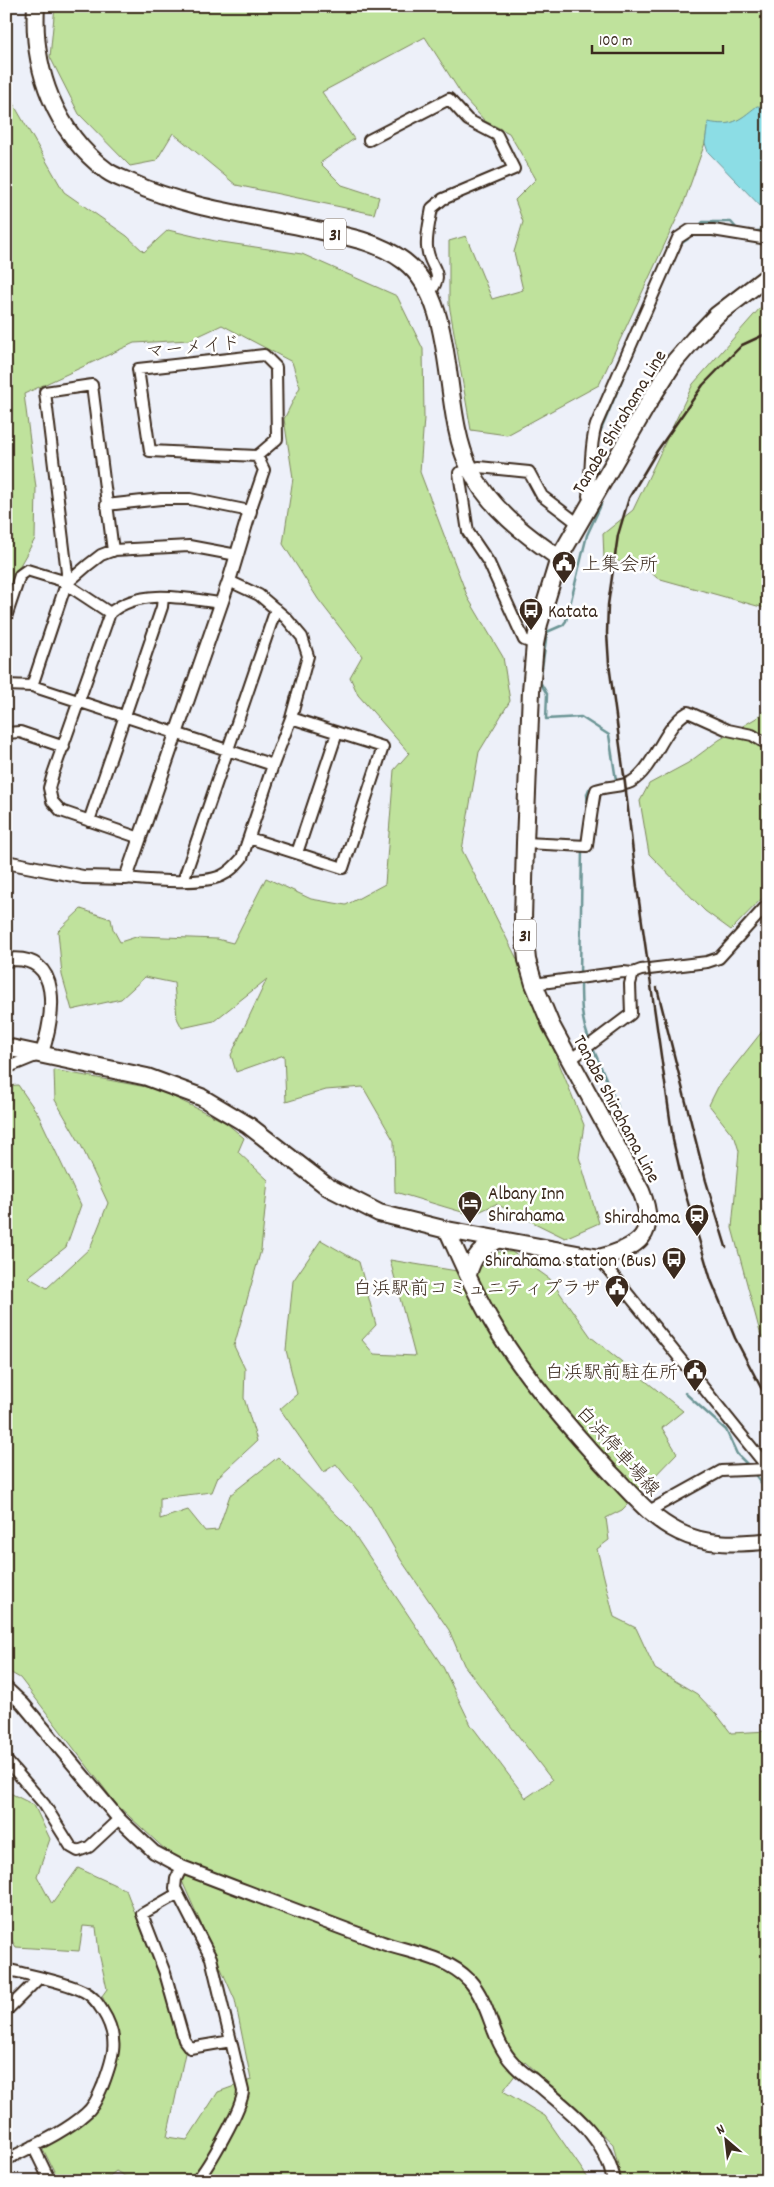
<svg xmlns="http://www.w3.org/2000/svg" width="774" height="2187" font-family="Dekko,'Klee One',sans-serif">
	<rect width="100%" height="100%" fill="#edf0f9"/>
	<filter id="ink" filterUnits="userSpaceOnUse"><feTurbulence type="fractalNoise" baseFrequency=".02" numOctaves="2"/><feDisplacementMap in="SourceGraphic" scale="10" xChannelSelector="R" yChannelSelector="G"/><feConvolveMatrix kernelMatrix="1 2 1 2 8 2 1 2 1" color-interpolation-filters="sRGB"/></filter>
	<g filter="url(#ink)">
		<!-- green -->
		<path fill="#bfe29c" stroke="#7d865d" d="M 55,6 L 768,6 L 768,107 L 757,107 C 738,121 732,127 708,123 L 705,143 L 683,205 L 599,385 L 507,435 L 471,430 L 449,304 L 449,241 L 466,236 L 492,299 L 523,290 L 514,252 L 523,222 L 515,200 L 536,179 L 509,133 L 485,121 L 464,98 L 425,37 L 322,92 L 354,139 L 320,163 L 342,185 L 379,197 L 374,214 L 236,185 L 173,133 L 156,161 L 130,166 L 79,114 L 50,57 Z
			M 6,91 L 64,192 L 127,236 L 144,252 L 168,230 L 215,241 L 302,254 L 397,296 L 423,349 L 424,418 L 420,472 L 468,598 L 503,657 L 510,701 L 479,752 L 462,850 L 516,957 L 584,1125 L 579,1157 L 599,1223 L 565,1238 L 496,1204 L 472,1215 L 395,1192 L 394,1141 L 363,1087 L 326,1090 L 286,1102 L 284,1055 L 236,1072 L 231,1055 L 267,979 L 214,1021 L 182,1028 L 177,1018 L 174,983 L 145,977 L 121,999 L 72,1010 L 62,975 L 58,931 L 81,909 L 111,919 L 113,929 L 120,942 L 139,936 L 217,939 L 233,943 L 266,878 L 311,899 L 346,905 L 385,884 L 394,770 L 409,753 L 358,695 L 350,677 L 362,656 L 318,599 L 283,544 L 293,478 L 284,419 L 300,387 L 292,362 L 222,325 L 190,340 L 134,343 L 24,394 L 36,488 L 35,539 L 6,590 Z
			M 768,299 L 768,609 L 657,578 L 645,567 L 604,559 L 603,534 L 633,510 L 693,384 Z
			M 768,706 L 768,892 L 731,930 L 705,911 L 649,854 L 640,801 L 649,784 L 688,763 L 719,740 L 758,717 Z
			M 768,1024 L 768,1341 L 761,1336 L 732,1228 L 739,1151 L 735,1138 L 709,1105 L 718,1087 Z
			M 54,1070 L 157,1089 L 225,1122 L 244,1138 L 238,1152 L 268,1180 L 261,1250 L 234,1346 L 245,1369 L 244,1398 L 257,1441 L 218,1477 L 212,1492 L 160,1498 L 160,1519 L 188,1510 L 205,1531 L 218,1530 L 230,1495 L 278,1457 L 350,1528 L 443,1667 L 471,1725 L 526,1798 L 552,1780 L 464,1665 L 449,1630 L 401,1560 L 370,1506 L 336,1464 L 324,1472 L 280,1409 L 297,1394 L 286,1350 L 293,1281 L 321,1240 L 359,1262 L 376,1325 L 362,1340 L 374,1354 L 415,1356 L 390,1260 L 457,1271 L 485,1265 L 488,1252 L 512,1252 L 550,1279 L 591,1337 L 683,1411 L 662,1428 L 677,1453 L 622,1510 L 606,1518 L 609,1540 L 597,1549 L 614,1617 L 636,1628 L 655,1669 L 697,1694 L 718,1716 L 731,1733 L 768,1731 L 768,2181 L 622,2181 L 613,2144 L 525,2062 L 503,2091 L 545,2116 L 590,2181 L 217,2181 L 207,2167 L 195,2181 L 133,2181 L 116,2171 L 103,2181 L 59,2181 L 43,2149 C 90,2119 130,2082 114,2021 C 111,2013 106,2004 102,1996 L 107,1989 L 99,1953 L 96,1927 L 83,1926 L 79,1951 L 16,1947 L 6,1932 L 6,1791 L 34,1805 L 50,1839 L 37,1876 L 52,1904 L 78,1868 L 126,1890 L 170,2004 L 185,2053 L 167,2137 L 187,2140 L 218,2092 L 251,2080 L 235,2000 L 170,1854 L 117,1805 L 20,1678 L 6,1670 L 6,1086 L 18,1085 L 38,1114 L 81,1205 L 66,1247 L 28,1277 L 47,1288 L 90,1248 L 108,1203 L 81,1145 L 55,1100 Z"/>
		<!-- water -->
		<path fill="#8cdde5" stroke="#6c9595" d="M 757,106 L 768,107 L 768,214 L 708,152 L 705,143 L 708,122 C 732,127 738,121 757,106 Z"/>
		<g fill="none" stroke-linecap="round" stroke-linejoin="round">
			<!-- stream -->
			<path stroke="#6c9595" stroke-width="2.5" d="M 700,225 L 703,222 L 731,222 L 738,230
				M 750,232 L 765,230 L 768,227
				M 679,245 L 688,239
				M 596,479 L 598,437 L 638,342
				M 601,505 L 587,535 L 566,621 L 563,625 L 547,632 L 540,682 L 547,694 L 546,719 L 581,717 L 609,735 L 616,780 L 613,782
				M 588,808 L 587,794 L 589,789 L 593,787
				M 580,975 L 582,848
				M 581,981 C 581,1002 581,1022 590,1041
				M 592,1046 L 618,1107
				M 685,1393 L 726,1430 L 737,1454 L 749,1466
				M 754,1473 L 768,1492"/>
			<defs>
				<path id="minor" d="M 369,140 L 449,99 L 468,120 L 497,135 L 514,169 L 443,199 L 432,208 C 430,220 426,235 427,247 C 429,270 447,271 429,294
					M 591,499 L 588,496 C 592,472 589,448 596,425 L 678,238 L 690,230 L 713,230 L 768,239
					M 106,505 L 161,499 L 190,499 L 250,511 L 264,470 L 257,456 L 277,439 L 276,367 L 264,355 L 138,369 L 150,451 L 257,456
					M 66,584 L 88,565 L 101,555 L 114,550 L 189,546 L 237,555
					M 6,617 L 20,575 L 27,570 L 60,580 L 110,613
					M 535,644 L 524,640 L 489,563 L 468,532 L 459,473 L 479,467 L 529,472 L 542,496 L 580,525
					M 6,685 L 32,686 L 273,765
					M 32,686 L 66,584 L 67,573 L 45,392 L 92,385 L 113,551
					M 6,733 L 20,732 L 64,747
					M 89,821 L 162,607 L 163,597
					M 140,838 L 61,811 L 52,801 L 49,788 L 53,774 L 110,613 C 140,588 184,598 220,603
					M 249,838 L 343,868 L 383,747 L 291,718
					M 525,843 L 587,846 C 588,837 594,792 596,790 C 607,786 621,787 631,782 C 655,768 663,726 688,712 L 728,730 L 752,735 L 762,741 L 768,742
					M 297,853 L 337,733
					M 126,878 C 150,880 200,885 221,876 C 230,872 236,865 242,858 L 273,765 L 291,718 L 308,656 L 302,637 L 286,618 L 259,595 L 229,581
					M 183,881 L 276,609
					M 534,984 L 623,972 L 633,973
					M 570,1060 L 631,1014 L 630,984 L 633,973 L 641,970 L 707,962 L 719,958 L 768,904
					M 6,1068 L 38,1055
					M 599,1258 L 768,1468
					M 647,1512 L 721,1471 L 768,1469
					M 6,1760 L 44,1804 L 71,1847 L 78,1851 L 89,1847 L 119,1819
					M 182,1867 L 176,1879 L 175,1888 L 211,1958 L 243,2091 C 243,2107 208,2168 196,2181
					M 177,1894 L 142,1914 L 165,1973 L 184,2040 L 190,2048 L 231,2041
					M 6,1969 C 31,1976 60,1980 83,1991 C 92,1995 97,2002 102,2010 C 120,2038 114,2056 103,2085 C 98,2096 94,2107 85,2114 C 64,2133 31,2147 6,2160
					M 6,2011 L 39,1978
					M 33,2146 L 50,2181"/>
				<path id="tertiary" d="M 6,862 L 83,877 L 126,878 L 229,581 L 250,511
					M 6,960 C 65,952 53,1018 42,1053
					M 6,1688 L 23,1704 L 119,1819 L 154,1852 L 182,1867 C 248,1892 314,1918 380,1942 C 410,1953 446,1956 469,1980 C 491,2004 491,2040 513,2063 C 518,2070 526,2075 533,2080 C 567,2109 605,2134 614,2181"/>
				<path id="secondary" d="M 447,1230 C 461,1261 474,1292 492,1322 C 522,1374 570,1429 611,1473 C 633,1495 650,1518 679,1532 C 707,1546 738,1544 768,1541
					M 468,1276 C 474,1254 480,1250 499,1239"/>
				<path id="primary" d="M 36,6 C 32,69 55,132 107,171 C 114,176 123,179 130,182 C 184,207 246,215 303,227 C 338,235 375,239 404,261 C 459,303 440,410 470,469 C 489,507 524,534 559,558
					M 6,1047 L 147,1077 L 201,1097 L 248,1125 L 328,1187 L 379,1213 L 447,1230 L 599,1258 C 639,1247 659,1235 641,1191 L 551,1025 L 534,984 L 527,960 L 523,919 L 525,843 L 531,691 L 535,644 L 539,624 L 559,558 L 650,400 L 675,361 L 694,339 L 717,315 L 768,276"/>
			</defs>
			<!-- minor casing -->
			<use href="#minor" stroke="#3b2a1e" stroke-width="14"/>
			<!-- tertiary casing -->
			<use href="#tertiary" stroke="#3b2a1e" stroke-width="16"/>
			<!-- secondary casing -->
			<use href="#secondary" stroke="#3b2a1e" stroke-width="19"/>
			<!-- primary casing -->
			<use href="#primary" stroke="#3b2a1e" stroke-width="20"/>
			<!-- minor -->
			<use href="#minor" stroke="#fff" stroke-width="10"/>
			<!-- tertiary -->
			<use href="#tertiary" stroke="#fff" stroke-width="12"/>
			<!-- secondary -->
			<use href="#secondary" stroke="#fff" stroke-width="15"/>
			<!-- primary -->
			<use href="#primary" stroke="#fff" stroke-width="16"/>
			<!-- rail -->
			<path stroke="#3b2a1e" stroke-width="2.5" d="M 768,333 L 742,345 L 703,385 L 657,451 L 629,498 L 618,535 L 608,605 L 607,633 L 609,664 L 625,783 L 637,887 L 673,1140 L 684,1189 L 711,1280 L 735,1338 L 768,1401
				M 657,988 L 706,1181 L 726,1247"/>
		</g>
	</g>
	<!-- icons -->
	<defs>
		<symbol id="civic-pin" viewBox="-11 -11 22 30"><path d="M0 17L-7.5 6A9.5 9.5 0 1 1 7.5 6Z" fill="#3b2a1e" stroke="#fff"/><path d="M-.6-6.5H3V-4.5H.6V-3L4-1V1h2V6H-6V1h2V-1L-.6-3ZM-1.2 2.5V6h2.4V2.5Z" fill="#fff"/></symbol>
		<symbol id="bus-pin" viewBox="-11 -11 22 30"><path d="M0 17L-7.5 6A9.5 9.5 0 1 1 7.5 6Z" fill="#3b2a1e" stroke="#fff"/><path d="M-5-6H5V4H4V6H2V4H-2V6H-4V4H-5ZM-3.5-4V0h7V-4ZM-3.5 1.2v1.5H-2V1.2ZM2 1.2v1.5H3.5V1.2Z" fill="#fff"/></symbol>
		<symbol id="hotel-pin" viewBox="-11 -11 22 30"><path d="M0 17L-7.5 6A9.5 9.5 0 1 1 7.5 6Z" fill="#3b2a1e" stroke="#fff"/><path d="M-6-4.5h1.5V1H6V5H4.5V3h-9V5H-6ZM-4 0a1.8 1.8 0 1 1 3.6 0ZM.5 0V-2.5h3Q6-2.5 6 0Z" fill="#fff"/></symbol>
		<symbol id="station-pin" viewBox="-11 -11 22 30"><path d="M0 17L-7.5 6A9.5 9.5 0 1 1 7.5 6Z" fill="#3b2a1e" stroke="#fff"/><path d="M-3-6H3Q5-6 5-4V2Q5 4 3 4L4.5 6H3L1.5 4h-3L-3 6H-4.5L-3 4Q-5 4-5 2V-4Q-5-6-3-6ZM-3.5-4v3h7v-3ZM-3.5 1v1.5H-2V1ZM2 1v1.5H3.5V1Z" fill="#fff"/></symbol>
	</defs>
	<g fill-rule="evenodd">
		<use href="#civic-pin" x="550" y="549" width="28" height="38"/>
		<use href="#bus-pin" x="517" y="596" width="28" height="38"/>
		<use href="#hotel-pin" x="456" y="1189" width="28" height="38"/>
		<use href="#station-pin" x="683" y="1202" width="28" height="38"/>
		<use href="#bus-pin" x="660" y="1245" width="28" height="38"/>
		<use href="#civic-pin" x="603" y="1273" width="28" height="38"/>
		<use href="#civic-pin" x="681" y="1357" width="28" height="38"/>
	</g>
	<g text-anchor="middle" stroke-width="5" stroke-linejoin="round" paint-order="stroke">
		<!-- shield labels -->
		<g fill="#fff" stroke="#766a62" stroke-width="1">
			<rect x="324" y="218.5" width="22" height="31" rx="4"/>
			<rect x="514" y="919.5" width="22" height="31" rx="4"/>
		</g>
		<g font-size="18" font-weight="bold" fill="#3b2a1e">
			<text x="335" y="240">31</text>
			<text x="525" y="941">31</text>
		</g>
		<!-- street labels -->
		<g font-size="19" fill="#3b2a1e" stroke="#fff">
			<text transform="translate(193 346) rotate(-6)" y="7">マーメイド</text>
			<text transform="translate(618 421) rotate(-59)" y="7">Tanabe Shirahama Line</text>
			<text transform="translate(618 1108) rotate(62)" y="7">Tanabe Shirahama Line</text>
			<text transform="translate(619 1450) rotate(48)" y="7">白浜停車場線</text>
		</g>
		<!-- poi labels -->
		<g font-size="19" fill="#3b2a1e" stroke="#fff" text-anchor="end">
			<text x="582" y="570" text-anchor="start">上集会所</text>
			<text x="548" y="617" text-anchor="start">Katata</text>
			<text x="488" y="1199" text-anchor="start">Albany Inn<tspan x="488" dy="22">Shirahama</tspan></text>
			<text x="680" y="1223">Shirahama</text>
			<text x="656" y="1266">Shirahama station (Bus)</text>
			<text x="600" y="1294">白浜駅前コミュニティプラザ</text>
			<text x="678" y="1378">白浜駅前駐在所</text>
		</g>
	</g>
	<!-- margin -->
	<rect width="774" height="2187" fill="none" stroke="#fff" stroke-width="25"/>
	<rect x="12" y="12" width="749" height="2162" fill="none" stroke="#3b2a1e" stroke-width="2" filter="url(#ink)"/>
	<!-- north arrow -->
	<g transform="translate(726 2140) rotate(332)" stroke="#ffffff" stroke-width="4" paint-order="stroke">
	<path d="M0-4L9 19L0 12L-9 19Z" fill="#3b2a1e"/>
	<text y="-8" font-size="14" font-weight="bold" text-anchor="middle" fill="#3b2a1e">N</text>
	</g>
	<!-- scale -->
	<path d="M592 45v8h131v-8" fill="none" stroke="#3b2a1e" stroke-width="2.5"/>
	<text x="599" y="45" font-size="15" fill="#3b2a1e" stroke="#ffffff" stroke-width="4" paint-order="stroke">100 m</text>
</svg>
